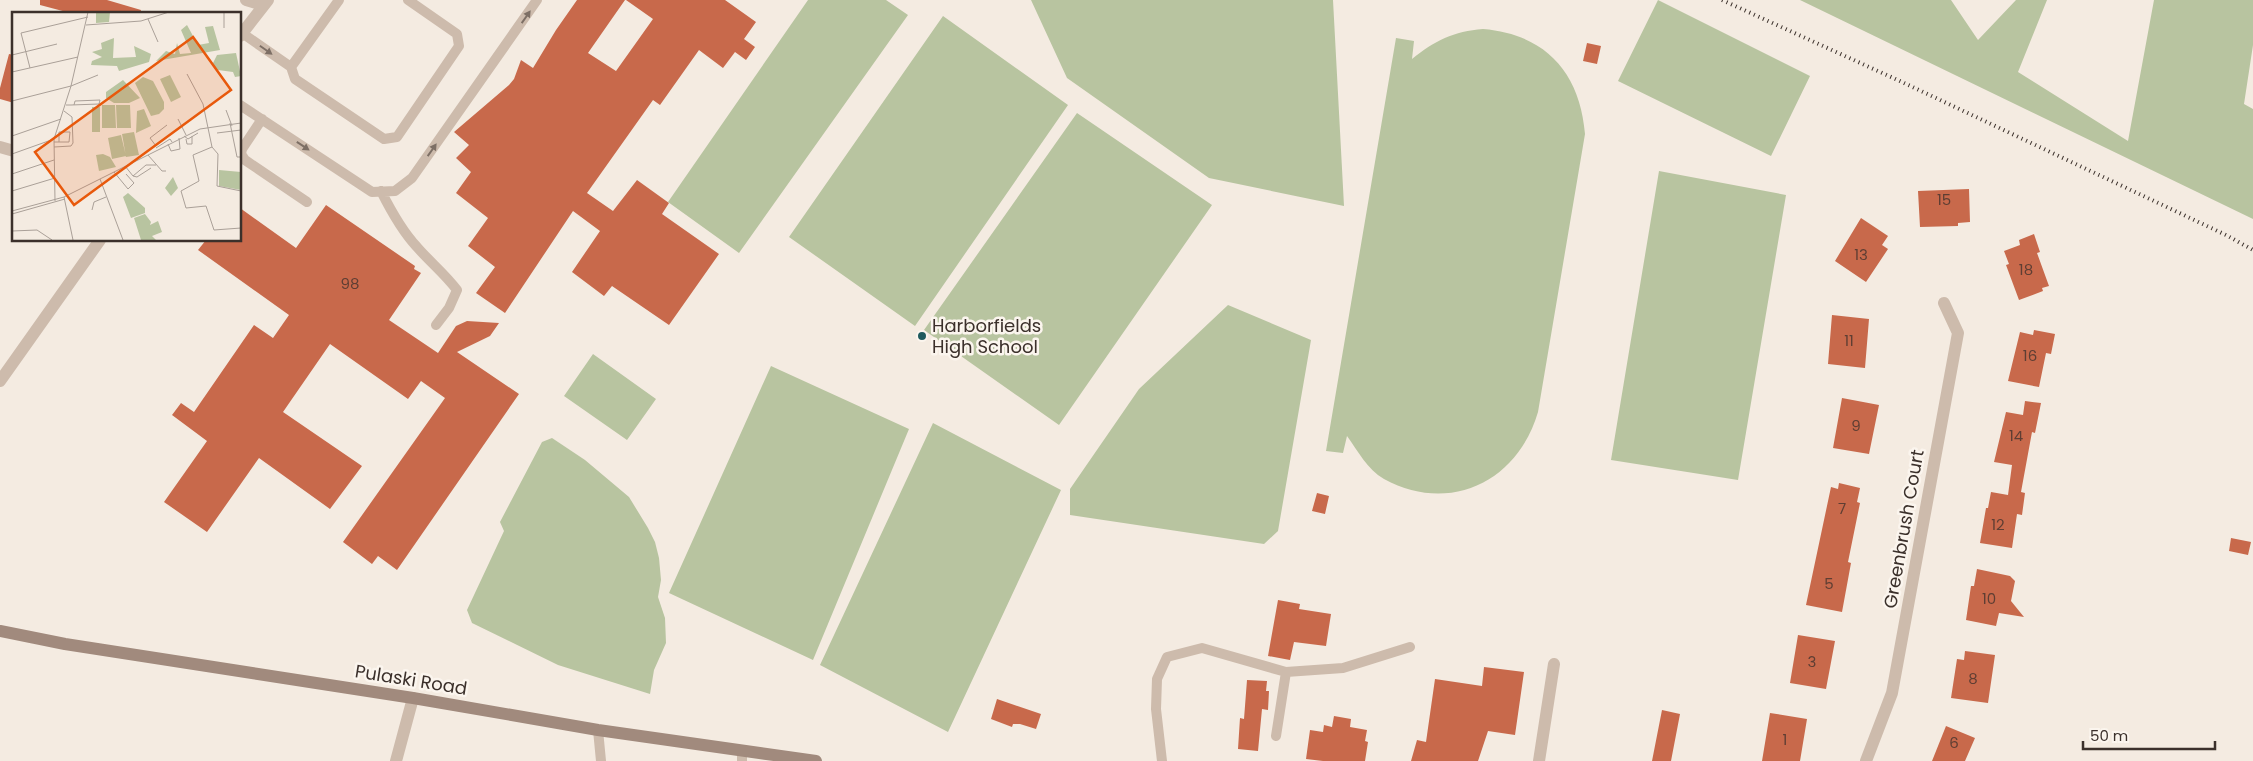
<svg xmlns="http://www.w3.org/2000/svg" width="2253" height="761" font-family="Poppins,sans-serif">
	<rect width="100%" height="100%" fill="#f4ebe1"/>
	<!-- green -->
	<path fill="#b8c4a0" d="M 808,0 L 886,0 L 908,15 L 739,253 L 668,202 Z
		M 1031,0 L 1333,0 L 1344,206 L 1209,178 L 1067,78 Z
		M 1658,0 L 1810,76 L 1771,156 L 1618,81 Z
		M 1800,0 L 1951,0 L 1978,40 L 2016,0 L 2047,0 L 2018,72 L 2128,141 L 2154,0 L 2253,0 L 2253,45 L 2244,104 L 2253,109 L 2253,219 Z
		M 943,16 L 1068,105 L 915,326 L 789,237 Z
		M 1483,29 C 1545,34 1580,72 1585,134 L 1538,412 C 1518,481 1450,515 1384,479 C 1367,469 1358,451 1347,436 L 1343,453 L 1326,451 L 1396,38 L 1414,41 L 1412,59 C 1434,41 1454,31 1483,29 Z
		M 1077,113 L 1212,205 L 1059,425 L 924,330 Z
		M 1659,171 L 1786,195 L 1738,480 L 1611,460 Z
		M 1228,305 L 1311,340 L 1278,531 L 1264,544 L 1070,515 L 1070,489 L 1139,389 Z
		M 593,354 L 656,399 L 627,440 L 564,396 Z
		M 771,366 L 909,429 L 813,660 L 669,593 Z
		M 933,423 L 1061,490 L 948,732 L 820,665 Z
		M 552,438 L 585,460 L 629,497 L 648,528 L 655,542 L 659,558 L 661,580 L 658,597 L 665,618 L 666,643 L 654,670 L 650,694 L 558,665 L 472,623 L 467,610 L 504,531 L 500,522 L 542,442 Z"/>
	<!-- building -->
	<path fill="#c8694b" d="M 40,0 L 107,0 L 141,10 L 140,14 L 74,14 L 40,5 Z
		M 577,0 L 625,0 L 588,53 L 616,71 L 653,19 L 626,0 L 725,0 L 756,22 L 744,39 L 755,47 L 746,60 L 735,52 L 723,68 L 699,50 L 660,105 L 653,100 L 587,193 L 613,211 L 637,180 L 669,203 L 662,214 L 719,254 L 669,325 L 612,286 L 604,296 L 572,272 L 600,231 L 573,211 L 505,313 L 476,293 L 495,267 L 468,246 L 488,218 L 456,193 L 471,172 L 456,158 L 469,145 L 454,132 L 509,85 L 514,79 L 521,60 L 533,68 L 556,30 Z
		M 1587,43 L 1601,46 L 1597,64 L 1583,61 Z
		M 9,54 L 14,55 L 14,103 L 0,99 L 0,88 Z
		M 1969,189 L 1970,222 L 1958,223 L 1958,226 L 1920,227 L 1918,191 Z
		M 326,205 L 415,266 L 414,269 L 421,273 L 389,320 L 438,353 L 456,326 L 467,321 L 499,323 L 490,336 L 457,352 L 519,394 L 397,570 L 378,556 L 372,564 L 343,542 L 445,398 L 421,381 L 408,399 L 330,344 L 283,412 L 362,466 L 330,509 L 259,458 L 207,532 L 164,502 L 207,441 L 172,415 L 181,403 L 194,412 L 254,325 L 273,338 L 289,315 L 198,250 L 206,240 L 240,240 L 240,208 L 296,248 Z
		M 1861,218 L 1888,236 L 1882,245 L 1888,249 L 1866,282 L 1835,261 Z
		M 2034,234 L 2040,252 L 2037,253 L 2049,286 L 2042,288 L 2043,291 L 2019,300 L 2006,265 L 2009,264 L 2004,251 L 2020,245 L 2019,240 Z
		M 1832,315 L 1869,319 L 1865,368 L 1828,364 Z
		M 2034,330 L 2055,334 L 2051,354 L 2046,353 L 2039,387 L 2008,381 L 2020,332 L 2033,335 Z
		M 1842,398 L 1879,405 L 1869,454 L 1833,448 Z
		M 2025,401 L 2041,403 L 2035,433 L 2032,432 L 2021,492 L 2025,493 L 2022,515 L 2017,514 L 2012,548 L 1980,543 L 1986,508 L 1988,508 L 1991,492 L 2008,495 L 2012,465 L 1994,462 L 2006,412 L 2023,415 Z
		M 1839,483 L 1860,488 L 1857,502 L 1860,503 L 1848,562 L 1851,563 L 1842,612 L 1806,605 L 1831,487 L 1838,489 Z
		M 1317,493 L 1329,496 L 1325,514 L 1312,511 Z
		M 2231,538 L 2251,542 L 2248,555 L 2229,551 Z
		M 1977,569 L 2010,576 L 2015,581 L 2011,601 L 2024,617 L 1999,613 L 1996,626 L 1966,620 L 1971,586 L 1974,586 Z
		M 1278,600 L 1300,604 L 1299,609 L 1331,614 L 1326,646 L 1294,642 L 1290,660 L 1268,656 Z
		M 1798,635 L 1835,641 L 1826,689 L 1790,683 Z
		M 1965,651 L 1995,655 L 1988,703 L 1951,698 L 1957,659 L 1964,660 Z
		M 1484,667 L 1524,672 L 1515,735 L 1488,731 L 1478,761 L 1411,761 L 1417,740 L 1426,742 L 1435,679 L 1482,686 Z
		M 1247,680 L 1267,681 L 1266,691 L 1269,691 L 1268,710 L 1262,709 L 1258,751 L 1238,749 L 1240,718 L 1244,719 Z
		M 997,699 L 1041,714 L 1036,729 L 1020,724 L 1013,724 L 1012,727 L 991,719 Z
		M 1662,710 L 1680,714 L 1671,761 L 1652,761 Z
		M 1770,713 L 1807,719 L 1800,761 L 1762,761 Z
		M 1334,716 L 1351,719 L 1350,727 L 1367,730 L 1365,741 L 1368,742 L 1365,761 L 1323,761 L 1306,759 L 1310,730 L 1323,732 L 1324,725 L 1332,727 Z
		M 1946,726 L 1975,738 L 1965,761 L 1932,761 Z"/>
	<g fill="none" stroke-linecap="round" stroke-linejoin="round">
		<!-- lane -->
		<path stroke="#cdbbac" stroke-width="10" d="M 242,33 L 291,67 L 295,79 L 384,139 L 397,137 L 459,46 L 457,34 L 408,0
			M 291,67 L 339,0
			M 240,105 L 372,192 L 395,191 L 412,178 L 537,0
			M 262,119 L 242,149 L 241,154 L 245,160 L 307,202
			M 381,191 C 391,211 402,231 417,247 C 430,262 445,274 457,290 L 449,308 L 436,325
			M 598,730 L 601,761
			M 1276,736 L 1286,672
			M 742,750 L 742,761
			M 1162,761 L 1156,709 L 1157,679 L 1167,657 L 1202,648 L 1286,672 L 1343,668 L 1410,647"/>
		<!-- street -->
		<path stroke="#cdbbac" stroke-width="12" d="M 246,0 L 263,5
			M 240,36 L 268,0
			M 0,147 L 14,151
			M 0,381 L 100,240
			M 396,761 L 413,698
			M 1539,761 L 1554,664
			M 1866,761 L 1892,693 L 1958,333 L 1944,303"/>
		<!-- secondary -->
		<path stroke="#a18a7d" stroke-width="12" d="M 0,631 L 65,644 L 413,698 L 598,730 L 816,761"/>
		<!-- rail -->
		<path stroke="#3b302b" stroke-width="4" stroke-dasharray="1 4" stroke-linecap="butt" d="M 1722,0 L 1902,82 L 2226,235 L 2253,250"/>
	</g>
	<!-- one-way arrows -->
	<defs><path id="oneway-solid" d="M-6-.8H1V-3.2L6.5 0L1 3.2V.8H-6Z" transform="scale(1.25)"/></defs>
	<g fill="#7d6f65">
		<use href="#oneway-solid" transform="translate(526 17) rotate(-55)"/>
		<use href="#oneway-solid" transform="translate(266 50) rotate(35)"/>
		<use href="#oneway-solid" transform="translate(303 146) rotate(34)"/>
		<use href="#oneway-solid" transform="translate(432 150) rotate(-55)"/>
	</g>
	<!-- markers -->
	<circle fill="#1f5a5e" stroke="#fbf5ee" stroke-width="2" cx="922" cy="336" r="5"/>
	<g text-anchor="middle" stroke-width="5" stroke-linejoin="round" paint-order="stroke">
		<!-- number labels -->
		<g font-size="15" fill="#5e3e33">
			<text x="1944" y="205">15</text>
			<text x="1861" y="260">13</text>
			<text x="2026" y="275">18</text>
			<text x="350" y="289">98</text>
			<text x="1849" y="346">11</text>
			<text x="2030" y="361">16</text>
			<text x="1856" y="431">9</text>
			<text x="2016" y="441">14</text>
			<text x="1842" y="514">7</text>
			<text x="1998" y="530">12</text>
			<text x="1829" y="589">5</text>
			<text x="1989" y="604">10</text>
			<text x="1812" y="667">3</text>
			<text x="1973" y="684">8</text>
			<text x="1785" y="745">1</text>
			<text x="1954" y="748">6</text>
		</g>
		<!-- poi labels -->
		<g font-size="18" fill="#3b302b" stroke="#fbf5ee" text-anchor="start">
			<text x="932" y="332">Harborfields<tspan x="932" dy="21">High School</tspan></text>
		</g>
		<!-- street labels -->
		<g font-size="18" fill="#3b302b" stroke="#fbf5ee">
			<text transform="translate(1904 529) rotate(-80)" y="6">Greenbrush Court</text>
			<text transform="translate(411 680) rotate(9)" y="6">Pulaski Road</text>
		</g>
	</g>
	<!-- overview -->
	<g transform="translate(12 12)">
		<rect width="229" height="229" fill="#f4ebe1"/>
		<path d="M 84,0 L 98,0 L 97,10 L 84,11 ZM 175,13 L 186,33 L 197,31 L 193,15 L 201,14 L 208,38 L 144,49 L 154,39 L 163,42 L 165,31 L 168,42 L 179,41 L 169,18 ZM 102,26 L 101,46 L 124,45 L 122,34 L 139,42 L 137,50 L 107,59 L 105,54 L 79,53 L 80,49 L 90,45 L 80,40 L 90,37 L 89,31 ZM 224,41 L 229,64 L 223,65 L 221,60 L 206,58 L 200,53 L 205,43 ZM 158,63 L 169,85 L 159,90 L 148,67 ZM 131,65 L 141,69 L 152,90 L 152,97 L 147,102 L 139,104 L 123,71 ZM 111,68 L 128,86 L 117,91 L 102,91 L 94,86 L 94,80 ZM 90,93 L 103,93 L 104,116 L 90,116 ZM 104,93 L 118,93 L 119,116 L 105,116 ZM 80,95 L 88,95 L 88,120 L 80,120 ZM 132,97 L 139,114 L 124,121 L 125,99 ZM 122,120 L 127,143 L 114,145 L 110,122 ZM 109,123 L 114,144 L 100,147 L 96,126 ZM 91,142 L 98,145 L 104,155 L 87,159 L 84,143 ZM 207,158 L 229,160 L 229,178 L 207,174 ZM 161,165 L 166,176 L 159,184 L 153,176 ZM 116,181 L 133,196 L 133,201 L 119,206 L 111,185 ZM 133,202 L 139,210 L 138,213 L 146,209 L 150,220 L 140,224 L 144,228 L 129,228 L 122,206 Z" fill="#b8c4a0"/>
		<path fill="none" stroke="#aaa098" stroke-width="1" d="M 212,0 L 212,16M 136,7 L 146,30M 74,13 L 129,9 L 157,0M 0,43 L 45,32M 18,56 L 9,21 L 76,5M 0,60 L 66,45M 175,62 L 191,92 L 200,135M 0,89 L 59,74 L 86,63M 54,93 L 59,93 L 87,92 L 88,88 L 63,89 L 62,93M 214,98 L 220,114M 166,107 L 174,123M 218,111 L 225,145 L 229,145M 205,121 L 229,118M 0,124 L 49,107M 172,124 L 176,127 L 186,121M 174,127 L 175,132 L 180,132 L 180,124M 42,130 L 57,130 L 58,120 L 47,120 L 47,130M 156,132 L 159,139 L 168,137 L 167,126M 144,134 L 138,126 L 155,113M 42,135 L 59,134 L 61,131 L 60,105 L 52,99M 144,136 L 158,127 L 160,130M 0,142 L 42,127M 136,143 L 150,159 L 154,159M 113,154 L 121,164 L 134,153 L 144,153M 102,160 L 116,177 L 122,171 L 114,162M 0,162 L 42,148M 121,164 L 125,165 L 139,156M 88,167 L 111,228M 0,179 L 43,166M 229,179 L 205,174 L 206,142 L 200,135 L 181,143 L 187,169 L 169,179 L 174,196 L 194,194 L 202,218 L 229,216M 52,185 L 61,228M 43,189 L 42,127 L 59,74 L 76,0M 80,198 L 82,190 L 94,185M 0,199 L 52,185 L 188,117 L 229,111M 0,202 L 53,187M 0,219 L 25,218 L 40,228"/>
		<path fill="#e8590c" fill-opacity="0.15" stroke="#e8590c" stroke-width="2.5" d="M 181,25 L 219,78 L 62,193 L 23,140 Z"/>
		<rect width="229" height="229" fill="none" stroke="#3b302b" stroke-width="2.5"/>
	</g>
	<!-- scale -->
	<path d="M2083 741v8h132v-8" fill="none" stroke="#3b302b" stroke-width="2.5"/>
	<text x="2090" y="741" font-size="15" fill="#3b302b" stroke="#fbf5ee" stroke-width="4" paint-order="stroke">50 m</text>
</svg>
